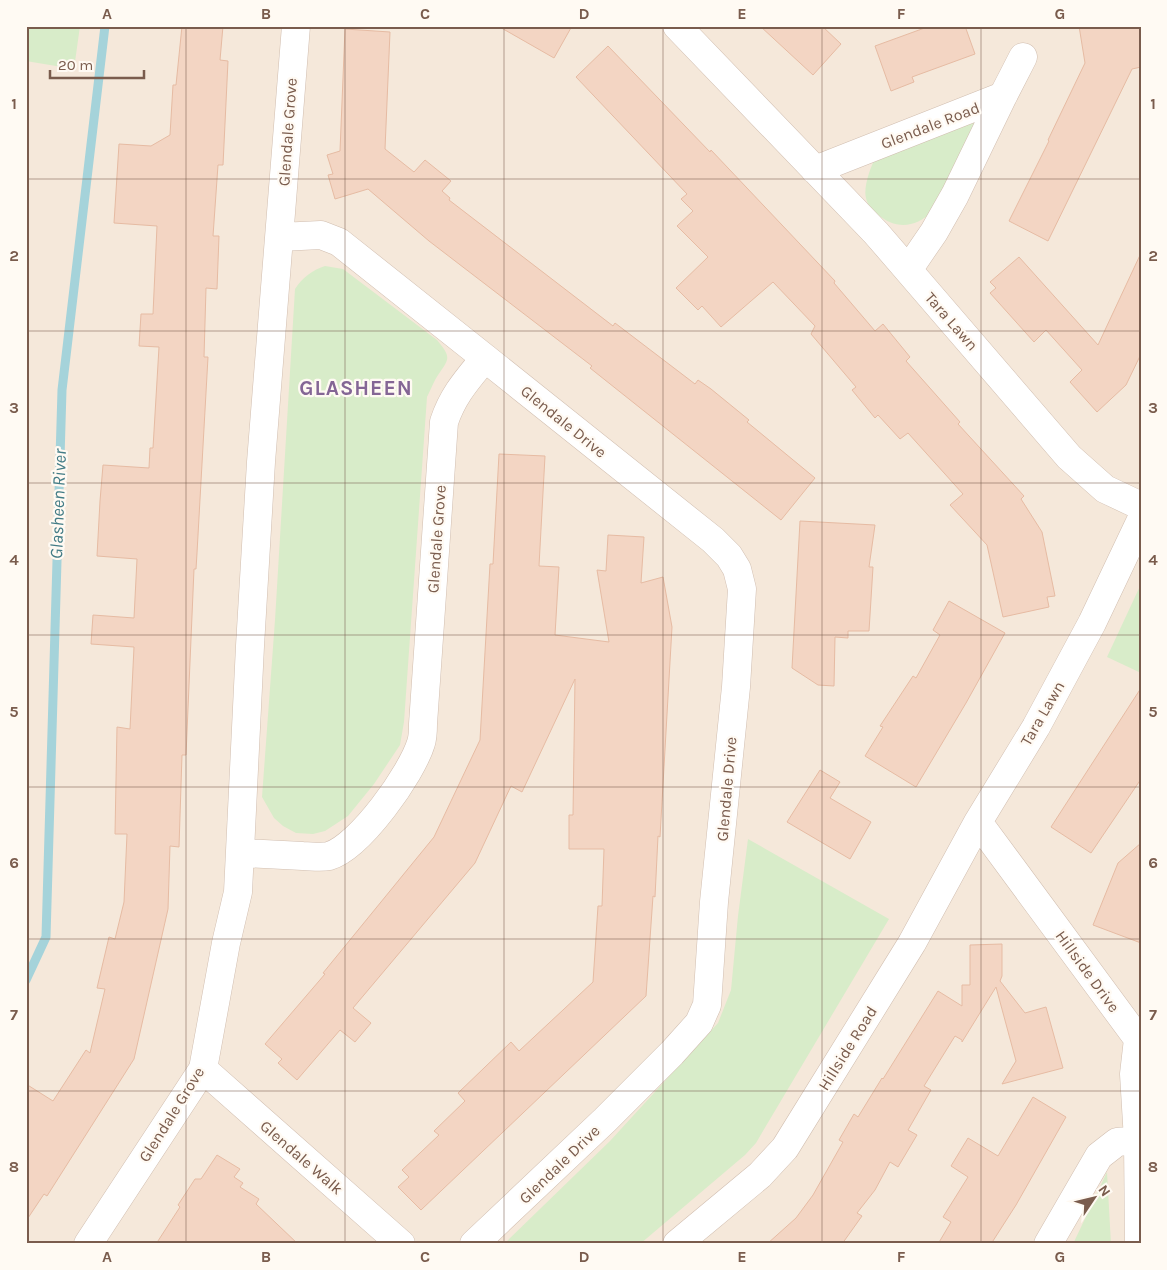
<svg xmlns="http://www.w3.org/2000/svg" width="1167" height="1270" font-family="Karla,sans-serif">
	<rect width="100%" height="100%" fill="#fdf6ec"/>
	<!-- residential -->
	<path fill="#f5e8da" d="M 26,26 L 1141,26 L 1141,1244 L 26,1244 Z"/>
	<!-- green -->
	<path fill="#d8ecc9" d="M 26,26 L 80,26 L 74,69 L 26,61 Z
		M 977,118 L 933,211 C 915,228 896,230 877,214 C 872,210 867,204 866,198 C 863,187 871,166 876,156 Z
		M 325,266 L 343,269 L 437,340 C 451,357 450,358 438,375 C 434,381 431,389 427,397 L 404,722 L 400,745 L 374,784 L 348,816 L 325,831 L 313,834 L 296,833 L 283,826 L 274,818 L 262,797 L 275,620 L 295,289 C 302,278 312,270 325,266 Z
		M 1141,584 L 1141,673 L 1107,657 Z
		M 748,839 L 889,919 L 763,1131 L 756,1143 L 745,1155 L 640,1244 L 504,1244 L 610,1141 L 718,1023 L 731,990 L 738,916 Z
		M 1107,1172 L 1111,1244 L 1073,1244 Z"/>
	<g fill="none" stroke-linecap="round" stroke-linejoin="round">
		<!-- stream -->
		<path stroke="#a5d3da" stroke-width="9" d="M 26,980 L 46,937 L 62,390 L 105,26"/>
	</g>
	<!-- building -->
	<path fill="#f3d5c3" stroke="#e6bba3" d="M 182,26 L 223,26 L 220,60 L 228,61 L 223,165 L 218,165 L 213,236 L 219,236 L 217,289 L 206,288 L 204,357 L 208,357 L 197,553 L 196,569 L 194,569 L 186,755 L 182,755 L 179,847 L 170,846 L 168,909 L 134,1059 L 47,1196 L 44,1194 L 26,1221 L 26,1084 L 53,1101 L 86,1050 L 90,1053 L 105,989 L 97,988 L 109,937 L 115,939 L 124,902 L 127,834 L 115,834 L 117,727 L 130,729 L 134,647 L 91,644 L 93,615 L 134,618 L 137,559 L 97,556 L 100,501 L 103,465 L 149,468 L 150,448 L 153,448 L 159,347 L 139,346 L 141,314 L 153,314 L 157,226 L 114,223 L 119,144 L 151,146 L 170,135 L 173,85 L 176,85 Z
		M 498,26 L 572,26 L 554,58 Z
		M 760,26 L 822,26 L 841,44 L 813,75 Z
		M 930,26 L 965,26 L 975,54 L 912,77 L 914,82 L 891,91 L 875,46 Z
		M 1079,26 L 1141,26 L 1141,67 L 1132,69 L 1048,241 L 1009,221 L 1049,141 L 1048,140 L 1085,63 Z
		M 345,29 L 390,32 L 385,149 L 414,172 L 425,160 L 451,181 L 442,191 L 450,198 L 449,200 L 613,326 L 615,323 L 695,384 L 698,380 L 711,389 L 749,420 L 747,422 L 815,478 L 781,520 L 590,368 L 592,366 L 429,241 L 368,189 L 335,199 L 328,175 L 333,174 L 327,155 L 340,151 Z
		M 608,46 L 710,152 L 711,150 L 835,281 L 834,283 L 875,331 L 883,324 L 910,357 L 906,361 L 960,422 L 958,424 L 1024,496 L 1021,499 L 1042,532 L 1055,596 L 1047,597 L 1049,607 L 1003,617 L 987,545 L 950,505 L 963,494 L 908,433 L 900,439 L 878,415 L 875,418 L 852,390 L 856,387 L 811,334 L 815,326 L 773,282 L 721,327 L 702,306 L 698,310 L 676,288 L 708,257 L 677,226 L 693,211 L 681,199 L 687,194 L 576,77 Z
		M 1141,253 L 1141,354 L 1126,385 L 1097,412 L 1070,382 L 1082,370 L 1046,330 L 1034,342 L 990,293 L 996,288 L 990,282 L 1019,257 L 1098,345 Z
		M 499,454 L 545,456 L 539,566 L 559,567 L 555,635 L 609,642 L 597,570 L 606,571 L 608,535 L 644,537 L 641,583 L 663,577 L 672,627 L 660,837 L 658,836 L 655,897 L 653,896 L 646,996 L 421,1210 L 398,1187 L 409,1177 L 402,1170 L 439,1135 L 434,1131 L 465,1101 L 458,1093 L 511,1042 L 519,1051 L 593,982 L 598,906 L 602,906 L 604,849 L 569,849 L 569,815 L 573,815 L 575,679 L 522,792 L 511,786 L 475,863 L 353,1008 L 371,1023 L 355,1042 L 340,1030 L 297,1080 L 278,1063 L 282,1059 L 265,1044 L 325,974 L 323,973 L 434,837 L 480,740 L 490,564 L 493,564 Z
		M 800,521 L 875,525 L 869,567 L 873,567 L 869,631 L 848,631 L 848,638 L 835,637 L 834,686 L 818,685 L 792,668 Z
		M 949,601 L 1005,633 L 966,703 L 916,787 L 865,756 L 883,727 L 880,726 L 913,676 L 916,678 L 940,635 L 933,630 Z
		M 1141,688 L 1141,779 L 1091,853 L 1051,827 Z
		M 820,770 L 840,782 L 830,798 L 871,822 L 850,859 L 787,822 Z
		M 1141,843 L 1141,943 L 1093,925 L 1118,863 Z
		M 1002,944 L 1002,976 L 1000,981 L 1025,1013 L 1046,1007 L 1063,1068 L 1002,1084 L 1016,1061 L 996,987 L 962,1042 L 962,1040 L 955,1036 L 924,1086 L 931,1090 L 908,1130 L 917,1135 L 898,1167 L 890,1162 L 875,1190 L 857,1213 L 862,1216 L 842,1244 L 767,1244 L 796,1218 L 813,1195 L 843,1142 L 839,1140 L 854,1114 L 858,1117 L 882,1078 L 883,1079 L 938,991 L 962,1006 L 962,985 L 970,985 L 970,945 Z
		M 1033,1097 L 1066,1117 L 1016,1205 L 991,1244 L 938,1244 L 951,1222 L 943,1217 L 968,1177 L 951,1166 L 968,1138 L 998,1156 Z
		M 217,1155 L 240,1169 L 234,1177 L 243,1183 L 240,1187 L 259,1199 L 256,1204 L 298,1244 L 156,1244 L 180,1207 L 178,1205 L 195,1179 L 201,1179 Z"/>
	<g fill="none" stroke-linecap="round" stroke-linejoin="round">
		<defs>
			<path id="minor" d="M 677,26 L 876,233 L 908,270
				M 1003,96 L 955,195 L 934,232 L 908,270 L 1069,457 L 1105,489 L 1141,506
				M 815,170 L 1003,96 L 1023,57
				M 978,822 L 1138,1039 L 1134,1074 L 1138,1140 L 1139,1244
				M 242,853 C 262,854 282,855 303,856 C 311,856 320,858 329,856 C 360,847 412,773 421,743 C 423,737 423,730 423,724 L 444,422 C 453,395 467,380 485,358 L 339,242 L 321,235 L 280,237
				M 203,1069 L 401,1244
				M 88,1244 L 203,1069 L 226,943 L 238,892 L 250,646 L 261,462 L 296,26
				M 474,1244 L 605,1120 L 672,1053 L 699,1023 L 707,1005 L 714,902 L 736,687 L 742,589 L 737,569 L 729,556 L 713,540 L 485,358
				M 677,1244 L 760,1175 L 785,1148 L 912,943 L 978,822 L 1036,727 L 1092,623 L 1141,520
				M 1048,1244 L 1099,1156 L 1117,1142 L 1138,1140"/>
		</defs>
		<!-- minor casing -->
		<use href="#minor" stroke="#d1beb0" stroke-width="29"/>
		<!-- minor -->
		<use href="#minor" stroke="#fff" stroke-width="28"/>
	</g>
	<!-- grid -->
	<path fill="none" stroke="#7a5c4d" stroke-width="1" stroke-opacity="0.55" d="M 186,26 L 186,1244M 345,26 L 345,1244M 504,26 L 504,1244M 663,26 L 663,1244M 822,26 L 822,1244M 981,26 L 981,1244M 26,179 L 1141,179M 26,331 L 1141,331M 26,483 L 1141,483M 26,635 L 1141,635M 26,787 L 1141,787M 26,939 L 1141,939M 26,1091 L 1141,1091"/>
	<g text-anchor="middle" stroke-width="4.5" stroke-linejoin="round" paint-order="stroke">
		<!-- street labels -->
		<g font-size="16" fill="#7a5c4d" stroke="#fffaf3">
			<text transform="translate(930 125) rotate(-21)" y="6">Glendale Road</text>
			<text transform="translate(287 132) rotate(-86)" y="6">Glendale Grove</text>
			<text transform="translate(952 321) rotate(49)" y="6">Tara Lawn</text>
			<text transform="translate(564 421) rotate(39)" y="6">Glendale Drive</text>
			<text transform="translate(436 539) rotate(-86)" y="6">Glendale Grove</text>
			<text transform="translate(1042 713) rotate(-60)" y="6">Tara Lawn</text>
			<text transform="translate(726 789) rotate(-85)" y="6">Glendale Drive</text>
			<text transform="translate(1088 971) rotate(54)" y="6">Hillside Drive</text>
			<text transform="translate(847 1048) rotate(-58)" y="6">Hillside Road</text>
			<text transform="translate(171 1114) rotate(-58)" y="6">Glendale Grove</text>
			<text transform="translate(302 1157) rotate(41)" y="6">Glendale Walk</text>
			<text transform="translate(559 1164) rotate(-44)" y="6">Glendale Drive</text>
		</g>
		<!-- water labels -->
		<g font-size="18" font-style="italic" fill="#437c86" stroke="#fffaf3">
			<text transform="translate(58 504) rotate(-88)" y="6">Glasheen River</text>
		</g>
		<!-- district labels -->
		<g font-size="21" font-weight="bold" letter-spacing="1" fill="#846695" stroke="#fffaf3">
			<text x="356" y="395">GLASHEEN</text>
		</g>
	</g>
	<!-- border -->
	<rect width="1167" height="1270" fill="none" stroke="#fffaf3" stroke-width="55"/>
	<!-- north arrow -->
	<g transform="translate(1094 1198) rotate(55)" stroke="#fffaf3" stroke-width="4" paint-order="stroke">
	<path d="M0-4L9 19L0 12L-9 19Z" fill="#7a5c4d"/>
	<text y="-8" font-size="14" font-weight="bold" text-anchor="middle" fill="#7a5c4d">N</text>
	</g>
	<!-- scale -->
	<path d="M50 70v8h94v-8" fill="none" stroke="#7a5c4d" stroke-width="2.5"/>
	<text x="58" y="70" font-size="15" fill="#7a5c4d" stroke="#fffaf3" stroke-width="4" paint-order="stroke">20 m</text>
	<rect x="28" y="28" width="1112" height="1214" fill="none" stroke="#7a5c4d" stroke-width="2"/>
	<g font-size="16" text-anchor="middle" font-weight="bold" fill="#7a5c4d">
		<text x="107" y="19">A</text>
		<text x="266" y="19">B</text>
		<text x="425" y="19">C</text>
		<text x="584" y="19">D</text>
		<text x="742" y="19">E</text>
		<text x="901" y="19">F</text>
		<text x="1060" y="19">G</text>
		<text x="14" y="109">1</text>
		<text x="1153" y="109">1</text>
		<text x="14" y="261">2</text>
		<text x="1153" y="261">2</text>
		<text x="14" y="413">3</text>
		<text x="1153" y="413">3</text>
		<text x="14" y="565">4</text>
		<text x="1153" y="565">4</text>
		<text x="14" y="717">5</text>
		<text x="1153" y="717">5</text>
		<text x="14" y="868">6</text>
		<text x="1153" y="868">6</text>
		<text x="14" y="1020">7</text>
		<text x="1153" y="1020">7</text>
		<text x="14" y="1172">8</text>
		<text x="1153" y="1172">8</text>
		<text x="107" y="1262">A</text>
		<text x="266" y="1262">B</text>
		<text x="425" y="1262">C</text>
		<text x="584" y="1262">D</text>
		<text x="742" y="1262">E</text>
		<text x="901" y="1262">F</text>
		<text x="1060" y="1262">G</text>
	</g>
</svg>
